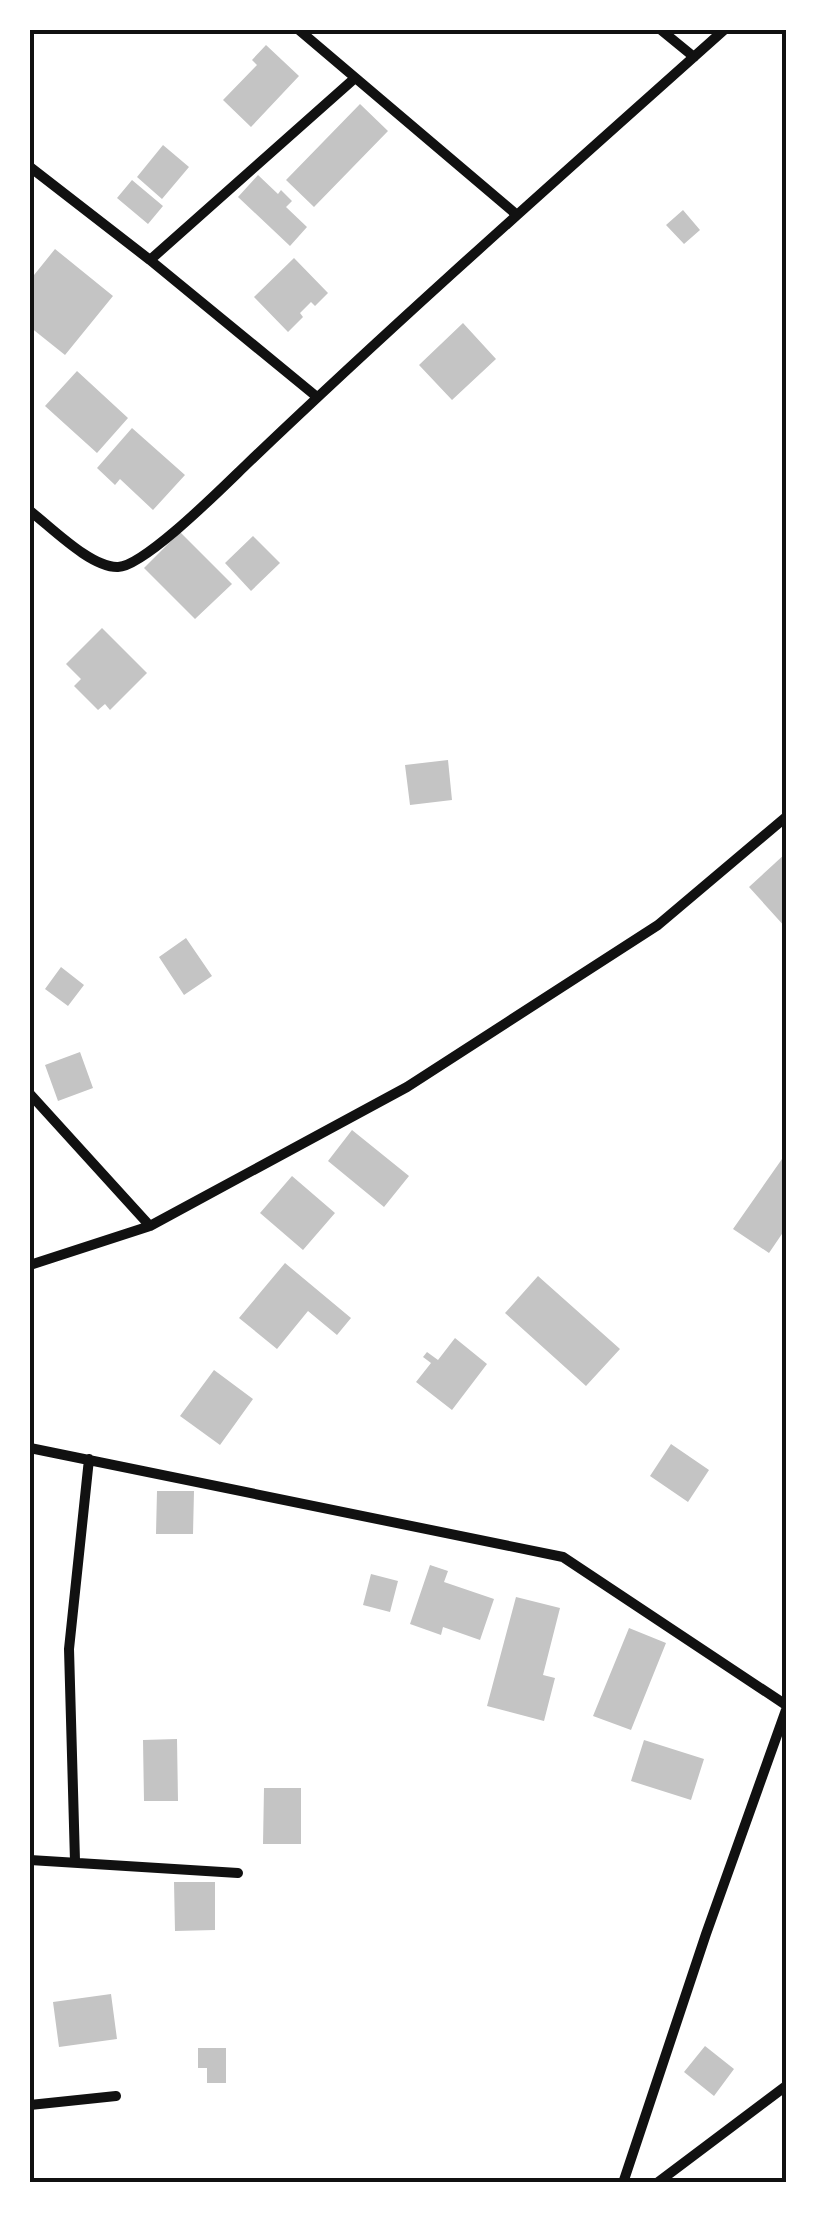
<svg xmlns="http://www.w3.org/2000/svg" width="816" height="2213" font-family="'Alegreya Sans',sans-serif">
	<rect width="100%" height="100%" fill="#fff"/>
	<!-- building -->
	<path fill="#c4c4c4" d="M 266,45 L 299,76 L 251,127 L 223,100 L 257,65 L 252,60 Z
		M 360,104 L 388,131 L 314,207 L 286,180 Z
		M 163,145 L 189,167 L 162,199 L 137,177 Z
		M 258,175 L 278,194 L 281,190 L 292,201 L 286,207 L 307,227 L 290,246 L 238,197 Z
		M 132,180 L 163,206 L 148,224 L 117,198 Z
		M 683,210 L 700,230 L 684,244 L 666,225 Z
		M 55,249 L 113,296 L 65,355 L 30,327 L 30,280 Z
		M 294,258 L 328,293 L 315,306 L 311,302 L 300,313 L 303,317 L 288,332 L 254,297 Z
		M 463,323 L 496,359 L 452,400 L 419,365 Z
		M 77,371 L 128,418 L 97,453 L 45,406 Z
		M 132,428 L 185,475 L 153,510 L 120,479 L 115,485 L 97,468 Z
		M 180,532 L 232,584 L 195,619 L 144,568 Z
		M 253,536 L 280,563 L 251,591 L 225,563 Z
		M 102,628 L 147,673 L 110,710 L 105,704 L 98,710 L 74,686 L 81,679 L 66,664 Z
		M 448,760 L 452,800 L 410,805 L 405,765 Z
		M 786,853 L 786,928 L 749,887 Z
		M 186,938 L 212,976 L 184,995 L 159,957 Z
		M 61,967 L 84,985 L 68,1006 L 45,989 Z
		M 80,1052 L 93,1088 L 58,1101 L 45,1065 Z
		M 352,1130 L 409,1176 L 384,1207 L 328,1161 Z
		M 782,1159 L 786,1162 L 786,1228 L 769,1253 L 733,1229 Z
		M 292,1176 L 335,1213 L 303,1250 L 260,1213 Z
		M 285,1263 L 351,1318 L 337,1335 L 308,1311 L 277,1349 L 239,1318 Z
		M 538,1276 L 620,1349 L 586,1386 L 505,1313 Z
		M 455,1338 L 487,1364 L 452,1410 L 416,1382 L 431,1363 L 423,1357 L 427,1352 L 438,1360 Z
		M 214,1370 L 253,1399 L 220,1445 L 180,1416 Z
		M 671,1444 L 709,1470 L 688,1502 L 650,1476 Z
		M 157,1491 L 194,1491 L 193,1534 L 156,1534 Z
		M 430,1565 L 448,1571 L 444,1582 L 494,1599 L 480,1640 L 443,1627 L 441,1635 L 410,1624 Z
		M 371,1574 L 398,1581 L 390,1612 L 363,1605 Z
		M 516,1597 L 560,1608 L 543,1675 L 555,1678 L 544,1721 L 487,1706 Z
		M 629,1628 L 666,1643 L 631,1730 L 593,1716 Z
		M 177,1739 L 178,1801 L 144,1801 L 143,1740 Z
		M 644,1740 L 704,1759 L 691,1800 L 631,1781 Z
		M 264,1788 L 301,1788 L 301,1844 L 263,1844 Z
		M 174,1882 L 215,1882 L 215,1930 L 175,1931 Z
		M 111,1994 L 117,2039 L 59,2047 L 53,2002 Z
		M 705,2046 L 734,2069 L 714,2096 L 684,2072 Z
		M 198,2048 L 226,2048 L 226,2083 L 207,2083 L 207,2068 L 198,2068 Z"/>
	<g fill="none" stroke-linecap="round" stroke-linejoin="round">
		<!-- minor -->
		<path stroke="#111" stroke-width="10" d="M 299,30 L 517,215
			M 661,30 L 694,57
			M 30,167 L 150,260 L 317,397
			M 150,260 L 355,78
			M 30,511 C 51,527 91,568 118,567 C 145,566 225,485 247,464 C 403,315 564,173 724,30
			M 30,1094 L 150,1226
			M 30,1265 L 150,1226 L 407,1087 L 658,925 L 786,817
			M 30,1448 L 563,1557 L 786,1705
			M 30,1860 L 238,1873
			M 75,1861 L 69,1649 L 89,1459
			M 30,2105 L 116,2096
			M 623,2183 L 706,1934 L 786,1710
			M 657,2183 L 786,2086"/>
	</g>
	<!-- border -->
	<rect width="816" height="2213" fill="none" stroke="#ffffff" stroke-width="65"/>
	<rect x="32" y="32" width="752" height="2148" fill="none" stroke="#111" stroke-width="4"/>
</svg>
